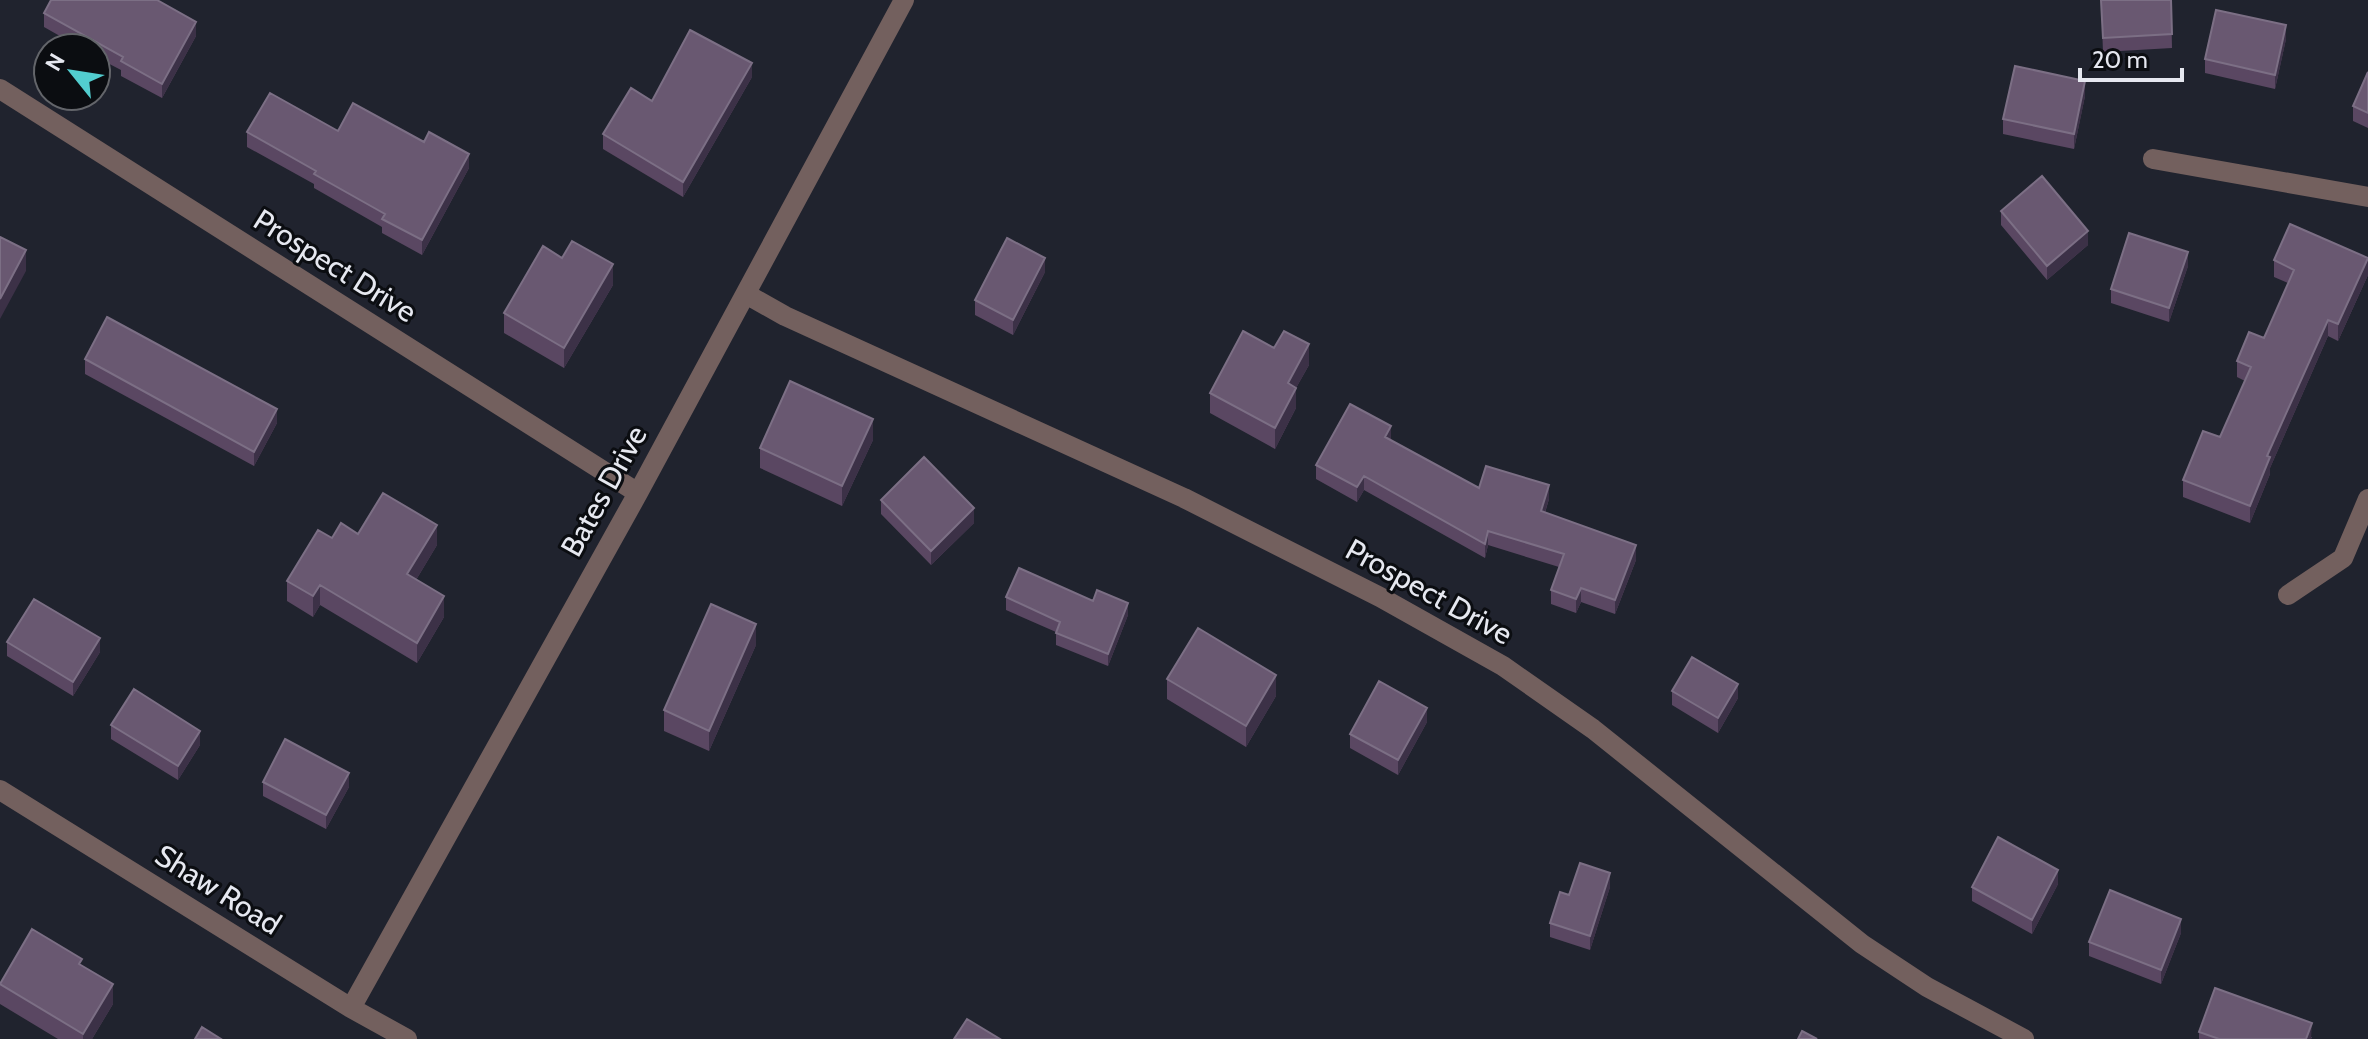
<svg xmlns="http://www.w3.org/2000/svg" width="2368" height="1039" font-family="Cabin,sans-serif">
	<rect width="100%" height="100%" fill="#20232e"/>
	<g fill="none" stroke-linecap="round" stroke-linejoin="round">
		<!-- minor -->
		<path stroke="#73605e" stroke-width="20" d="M 0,89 L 638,493
			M 2153,159 L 2368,197
			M 746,294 L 785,316 L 1184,498 L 1380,597 L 1503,666 L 1593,729 L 1862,944 L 1927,987 L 2024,1039
			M 2288,595 L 2343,558 L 2368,499
			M 0,790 L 351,1008 L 407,1039
			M 351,1008 L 638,493 L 904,0"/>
	</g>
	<!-- wall -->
	<path fill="#5a4762" d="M 2101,0 L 2171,0 L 2172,48 L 2103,52 Z
		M 44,13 L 196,36 L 162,98 L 121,76 L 121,70 L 96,57 L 96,48 L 81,48 L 44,27 Z
		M 2286,39 L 2275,89 L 2205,73 L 2205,59 Z
		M 2368,72 L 2368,128 L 2353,121 L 2353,106 Z
		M 752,77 L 683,197 L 603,149 L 603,134 Z
		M 2085,96 L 2074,149 L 2003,134 L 2003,119 Z
		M 338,131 L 469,168 L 422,255 L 382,233 L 382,227 L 314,188 L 314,184 L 247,147 L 247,132 Z
		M 2001,211 L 2088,245 L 2047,280 L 2001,225 Z
		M 562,258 L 613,285 L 564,368 L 504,333 L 504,313 Z
		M 2274,260 L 2368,275 L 2338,341 L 2328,336 L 2270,468 L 2270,474 L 2250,523 L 2183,497 L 2183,480 L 2220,437 L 2245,381 L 2237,377 L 2237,361 L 2264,338 L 2288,283 L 2274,277 Z
		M 2188,266 L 2169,322 L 2111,303 L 2111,289 Z
		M 1045,272 L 1013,335 L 975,315 L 975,300 Z
		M 1274,348 L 1309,365 L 1296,388 L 1296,408 L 1275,449 L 1210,413 L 1210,393 Z
		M 85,359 L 277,423 L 254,466 L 85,374 Z
		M 873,440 L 842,506 L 760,468 L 760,448 Z
		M 1391,440 L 1479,488 L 1549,499 L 1545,513 L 1636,560 L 1615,614 L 1581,602 L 1576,613 L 1551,604 L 1551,590 L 1559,567 L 1488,545 L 1485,558 L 1364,490 L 1357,502 L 1316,479 L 1316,465 Z
		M 881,500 L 974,523 L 931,565 L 881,514 Z
		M 358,534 L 437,545 L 416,580 L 444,617 L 417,663 L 320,605 L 313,617 L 287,601 L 287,581 L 332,538 Z
		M 1006,597 L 1128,615 L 1108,666 L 1056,645 L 1056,632 L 1006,610 Z
		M 7,642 L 100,652 L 73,696 L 7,656 Z
		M 756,645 L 709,751 L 664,731 L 664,710 Z
		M 1167,679 L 1276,696 L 1246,747 L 1167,699 Z
		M 1672,691 L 1738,698 L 1718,733 L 1672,705 Z
		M 1427,722 L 1398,775 L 1350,748 L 1350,734 Z
		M 111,725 L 200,745 L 178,780 L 111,739 Z
		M 263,782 L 349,787 L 326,829 L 263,796 Z
		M 2058,884 L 2032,934 L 1972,901 L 1972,887 Z
		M 1610,887 L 1590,950 L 1550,937 L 1550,923 L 1569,895 Z
		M 2181,933 L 2161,984 L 2089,956 L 2089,942 Z
		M 82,965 L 113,1004 L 92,1039 L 58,1039 L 0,1004 L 0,982 Z
		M 2199,1032 L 2312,1037 L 2311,1039 L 2199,1039 Z"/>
	<!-- shaded-wall -->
	<path fill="#3c3147" d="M 196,22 L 196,36 L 162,98 L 162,84 Z
		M 2286,25 L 2286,39 L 2275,89 L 2275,75 Z
		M 752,63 L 752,77 L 683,197 L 683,182 Z
		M 2085,81 L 2085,96 L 2074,149 L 2074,134 Z
		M 469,154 L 469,168 L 422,255 L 422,240 Z
		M 2088,231 L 2088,245 L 2047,280 L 2047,266 Z
		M 26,250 L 26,271 L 0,319 L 0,299 Z
		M 2188,252 L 2188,266 L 2169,322 L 2169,308 Z
		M 1045,258 L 1045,272 L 1013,335 L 1013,320 Z
		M 2368,258 L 2368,275 L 2338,341 L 2338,324 Z
		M 613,264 L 613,285 L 564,368 L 564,348 Z
		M 2328,320 L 2328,336 L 2270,468 L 2270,474 L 2250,523 L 2250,506 L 2267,456 Z
		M 1309,344 L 1309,365 L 1296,388 L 1296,408 L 1275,449 L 1275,428 L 1288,383 Z
		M 277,409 L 277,423 L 254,466 L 254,452 Z
		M 873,419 L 873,440 L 842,506 L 842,486 Z
		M 1391,426 L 1391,441 L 1385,437 Z
		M 1364,476 L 1364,490 L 1357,502 L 1357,487 Z
		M 1549,485 L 1549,499 L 1541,525 L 1541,511 Z
		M 974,508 L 974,523 L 931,565 L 931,551 Z
		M 437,525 L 437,545 L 407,595 L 407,574 Z
		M 1488,531 L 1488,545 L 1485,558 L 1485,544 Z
		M 1636,545 L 1636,560 L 1615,614 L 1615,600 Z
		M 320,585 L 320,605 L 313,617 L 313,596 Z
		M 1581,588 L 1581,602 L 1576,613 L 1576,599 Z
		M 444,596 L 444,617 L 417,663 L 417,643 Z
		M 1128,603 L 1128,615 L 1108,666 L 1108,654 Z
		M 756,624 L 756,645 L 709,751 L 709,731 Z
		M 100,638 L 100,652 L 73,696 L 73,682 Z
		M 1276,675 L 1276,696 L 1246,747 L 1246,726 Z
		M 1738,684 L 1738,698 L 1718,733 L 1718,718 Z
		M 1427,708 L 1427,722 L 1398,775 L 1398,760 Z
		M 200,731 L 200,745 L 178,780 L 178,766 Z
		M 349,773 L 349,787 L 326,829 L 326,815 Z
		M 2058,870 L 2058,884 L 2032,934 L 2032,920 Z
		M 1610,873 L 1610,887 L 1590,950 L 1590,936 Z
		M 2181,919 L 2181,933 L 2161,984 L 2161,970 Z
		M 113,984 L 113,1004 L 92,1039 L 83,1039 L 83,1034 Z
		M 2312,1023 L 2311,1039 L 2306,1039 Z"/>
	<!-- building -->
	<path fill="#695871" stroke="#7c6f85" stroke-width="2" d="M 51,0 L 157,0 L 196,22 L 162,84 L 121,61 L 123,57 L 44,13 Z
		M 2101,0 L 2171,0 L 2172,34 L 2103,38 Z
		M 2216,10 L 2286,25 L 2275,75 L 2205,59 Z
		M 690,30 L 752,63 L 683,182 L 603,134 L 631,88 L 652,101 Z
		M 2015,66 L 2085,81 L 2074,134 L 2003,119 Z
		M 2368,72 L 2368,113 L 2353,106 Z
		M 270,93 L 338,131 L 353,103 L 424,142 L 429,132 L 469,154 L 422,240 L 382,219 L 385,214 L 314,174 L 316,171 L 247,132 Z
		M 2042,176 L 2088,231 L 2047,266 L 2001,211 Z
		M 2290,224 L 2368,258 L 2338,324 L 2328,320 L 2267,456 L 2270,457 L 2250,506 L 2183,480 L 2203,431 L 2220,437 L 2251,367 L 2237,361 L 2249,332 L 2264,338 L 2294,270 L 2274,260 Z
		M 2129,233 L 2188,252 L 2169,308 L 2111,289 Z
		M 0,237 L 26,250 L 0,299 Z
		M 1007,238 L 1045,258 L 1013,320 L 975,300 Z
		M 572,241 L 613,264 L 564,348 L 504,313 L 543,246 L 562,258 Z
		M 107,317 L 277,409 L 254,452 L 85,359 Z
		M 1243,331 L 1274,348 L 1284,331 L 1309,344 L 1288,383 L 1296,388 L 1275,428 L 1210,393 Z
		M 790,381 L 873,419 L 842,486 L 760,448 Z
		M 1350,404 L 1391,426 L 1385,437 L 1479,488 L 1486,466 L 1549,485 L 1541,511 L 1636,545 L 1615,600 L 1581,588 L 1576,599 L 1551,590 L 1564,554 L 1488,531 L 1485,544 L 1364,476 L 1357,487 L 1316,465 Z
		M 924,457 L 974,508 L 931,551 L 881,500 Z
		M 383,493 L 437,525 L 407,574 L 444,596 L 417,643 L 320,585 L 313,596 L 287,581 L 318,530 L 332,538 L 341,523 L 358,534 Z
		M 1019,568 L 1093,601 L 1097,590 L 1128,603 L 1108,654 L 1056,633 L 1060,622 L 1006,597 Z
		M 34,599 L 100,638 L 73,682 L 7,642 Z
		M 711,604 L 756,624 L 709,731 L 664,710 Z
		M 1198,628 L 1276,675 L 1246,726 L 1167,679 Z
		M 1692,657 L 1738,684 L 1718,718 L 1672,691 Z
		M 1379,681 L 1427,708 L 1398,760 L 1350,734 Z
		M 134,689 L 200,731 L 178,766 L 111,725 Z
		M 285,739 L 349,773 L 326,815 L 263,782 Z
		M 1998,837 L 2058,870 L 2032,920 L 1972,887 Z
		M 1580,863 L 1610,873 L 1590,936 L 1550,923 L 1560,892 L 1569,895 Z
		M 2110,890 L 2181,919 L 2161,970 L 2089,942 Z
		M 32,929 L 82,959 L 79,964 L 113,984 L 83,1034 L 0,984 Z
		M 2215,988 L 2312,1023 L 2306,1039 L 2219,1039 L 2199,1032 Z
		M 967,1019 L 1000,1039 L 954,1039 Z
		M 202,1027 L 221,1039 L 195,1039 Z
		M 1802,1031 L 1817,1039 L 1798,1039 Z"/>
	<g text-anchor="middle" stroke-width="6" stroke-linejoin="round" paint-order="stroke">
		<!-- street labels -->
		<g font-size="30" fill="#e6e8f0" stroke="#0b0d11">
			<text transform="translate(335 266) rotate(32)" y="10">Prospect Drive</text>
			<text transform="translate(604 491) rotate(-61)" y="10">Bates Drive</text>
			<text transform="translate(1429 592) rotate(29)" y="10">Prospect Drive</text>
			<text transform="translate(218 890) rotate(32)" y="10">Shaw Road</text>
		</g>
	</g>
	<!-- north arrow -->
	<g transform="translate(72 72) rotate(300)"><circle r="38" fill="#0b0d11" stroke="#63656a" stroke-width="2"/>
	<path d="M0-6L14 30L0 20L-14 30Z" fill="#52cdcf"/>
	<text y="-12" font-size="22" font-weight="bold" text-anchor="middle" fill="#e6e8f0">N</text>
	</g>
	<!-- scale -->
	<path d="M2080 68v12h102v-12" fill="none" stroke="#e6e8f0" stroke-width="4"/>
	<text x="2092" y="68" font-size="24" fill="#e6e8f0" stroke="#0b0d11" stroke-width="6" paint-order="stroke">20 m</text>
</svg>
